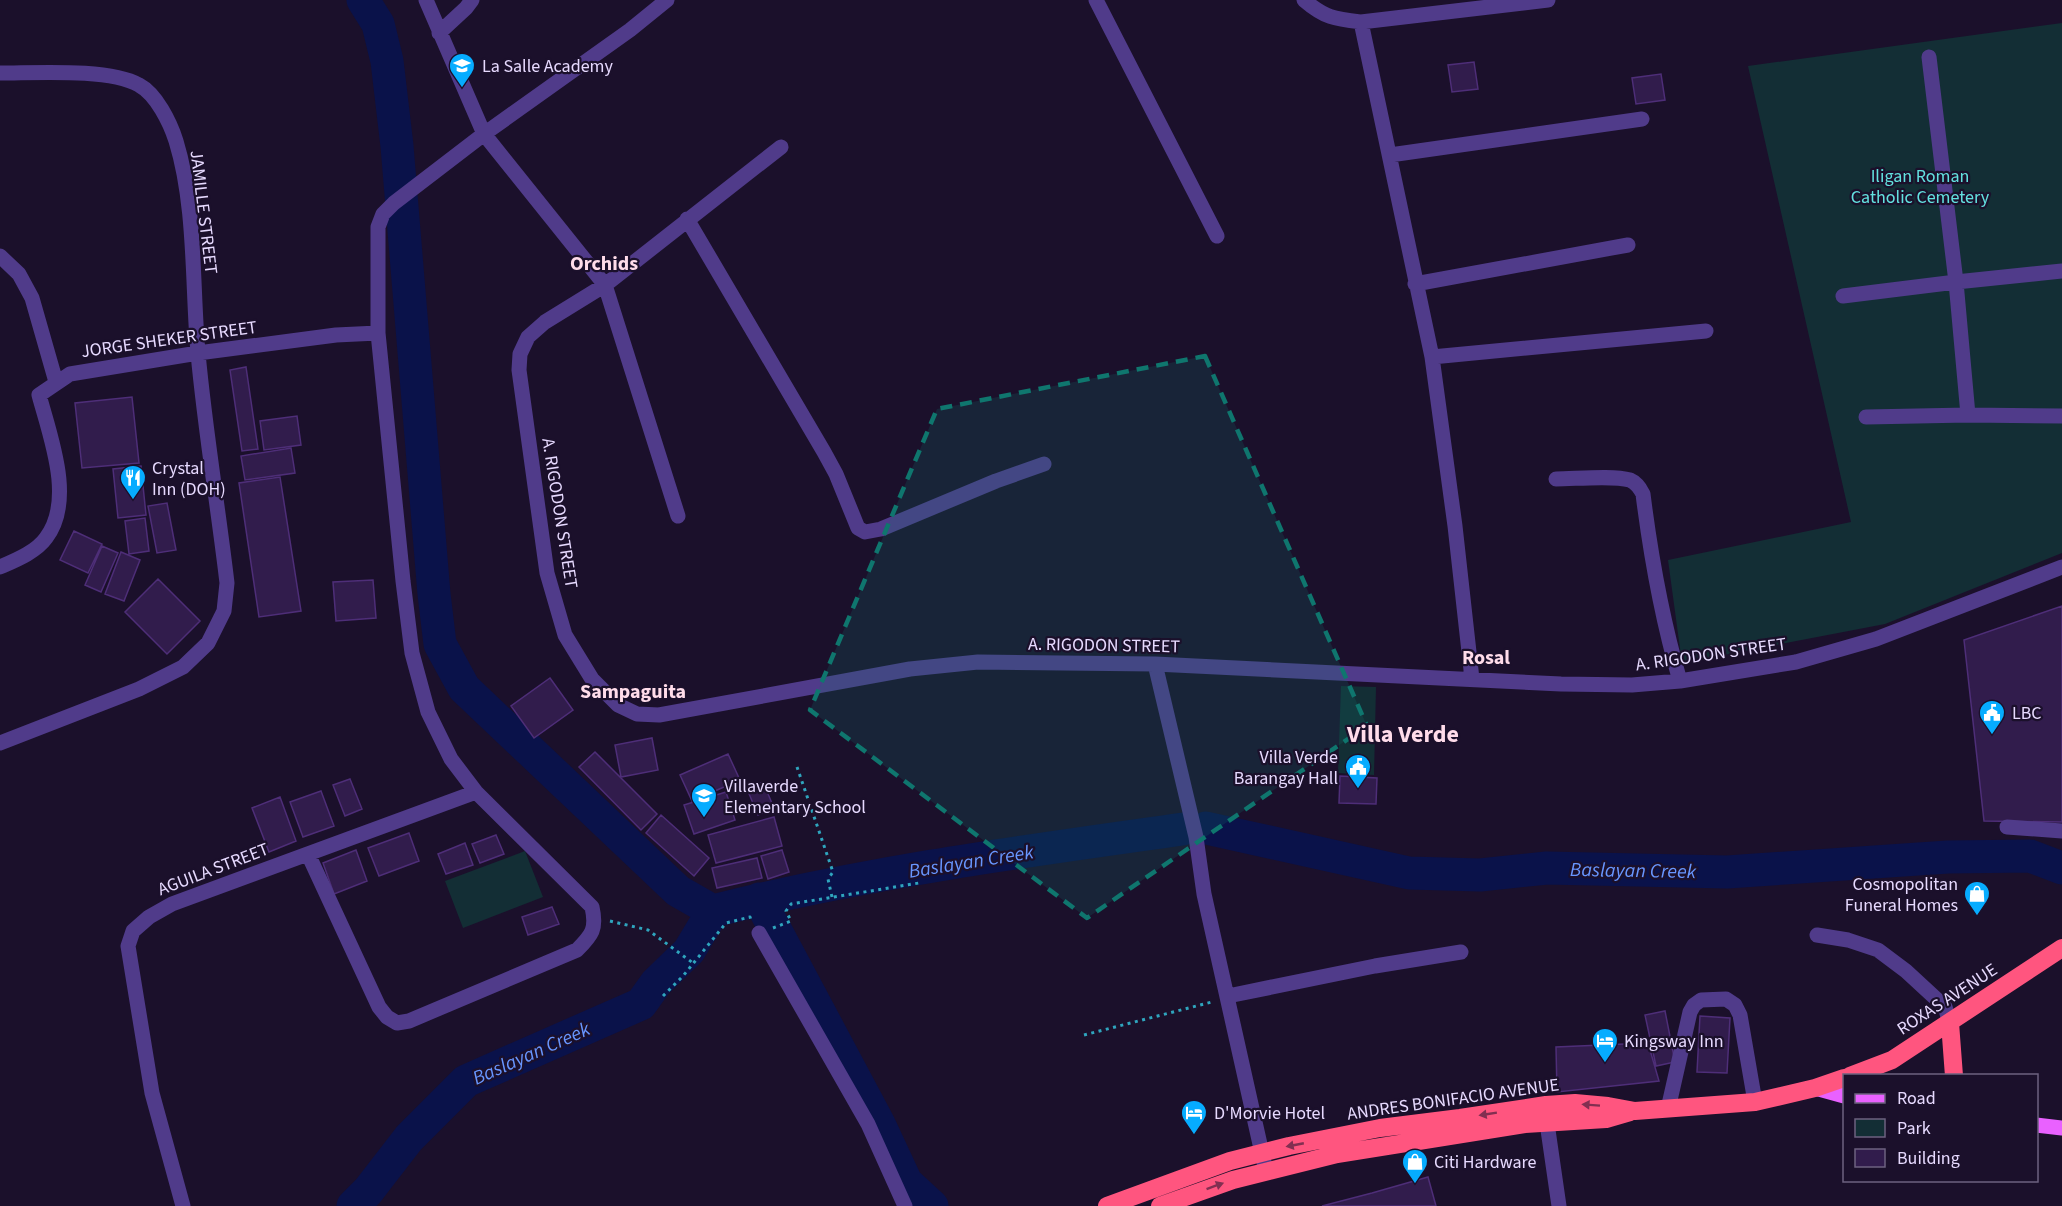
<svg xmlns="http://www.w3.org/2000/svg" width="2062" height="1206" font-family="'Source Sans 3',sans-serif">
	<rect width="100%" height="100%" fill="#1b102b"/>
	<!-- green -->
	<path fill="#132e35" d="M 2062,23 L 2062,553 L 1885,624 L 1682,663 L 1668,560 L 1851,522 L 1748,66 Z
		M 1341,686 L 1376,687 L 1374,775 L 1338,773 Z
		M 525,851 L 543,897 L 463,928 L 445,881 Z"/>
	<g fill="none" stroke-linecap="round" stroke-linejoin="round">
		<!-- river -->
		<path stroke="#0a124a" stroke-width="33" d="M 363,0 L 378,24 L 387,61 L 397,146 L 434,594 L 440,644 L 464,688 L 678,891 L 713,911 C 867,872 1026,851 1183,829
			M 1206,828 L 1409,873 L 1480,875 L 1547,868 L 1727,872 L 1948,857 L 2030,856 L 2062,868
			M 759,899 L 879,1124 L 906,1182 L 932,1206
			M 353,1206 L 368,1191 L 409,1138 L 466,1081 L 641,1004 L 656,983 L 689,951 L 713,911"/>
	</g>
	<!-- building -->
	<path fill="#311c4c" stroke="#4e2e78" stroke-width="1.5" d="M 1474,62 L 1478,89 L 1452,92 L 1448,65 Z
		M 1661,74 L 1665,100 L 1636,104 L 1632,78 Z
		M 246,367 L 258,449 L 242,451 L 230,370 Z
		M 132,397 L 139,463 L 82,468 L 75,403 Z
		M 297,416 L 301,445 L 264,450 L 260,421 Z
		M 291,448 L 295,473 L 245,480 L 241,456 Z
		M 141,466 L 146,515 L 118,518 L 113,469 Z
		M 280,477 L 301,611 L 259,617 L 239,483 Z
		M 167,503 L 176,550 L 157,553 L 148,506 Z
		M 145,518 L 149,551 L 129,554 L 125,521 Z
		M 74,531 L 102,544 L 88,573 L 60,560 Z
		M 102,546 L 118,553 L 101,592 L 85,585 Z
		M 121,552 L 140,560 L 124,601 L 105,594 Z
		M 158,579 L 200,621 L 167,654 L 125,612 Z
		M 373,580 L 376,618 L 336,621 L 333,582 Z
		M 2062,606 L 2062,822 L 1984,821 L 1964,640 Z
		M 550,678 L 573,710 L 534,738 L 511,706 Z
		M 652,738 L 658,770 L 621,777 L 615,745 Z
		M 595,752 L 657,814 L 641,830 L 579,767 Z
		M 728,754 L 740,780 L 692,801 L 680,775 Z
		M 1340,776 L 1377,778 L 1376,804 L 1339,803 Z
		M 350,779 L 362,809 L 345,816 L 333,785 Z
		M 763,782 L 774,808 L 758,815 L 747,789 Z
		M 321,791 L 334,826 L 303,837 L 290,802 Z
		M 726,792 L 735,820 L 694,834 L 684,805 Z
		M 280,797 L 296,841 L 269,852 L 252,808 Z
		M 661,815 L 709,858 L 694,876 L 646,833 Z
		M 774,817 L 782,846 L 716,863 L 708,835 Z
		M 409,833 L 419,861 L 379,876 L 368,848 Z
		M 496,835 L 504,854 L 480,863 L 472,844 Z
		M 465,843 L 473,865 L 446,874 L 438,854 Z
		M 356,850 L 367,881 L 334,894 L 323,863 Z
		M 782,850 L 789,872 L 768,879 L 761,856 Z
		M 757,858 L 762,878 L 717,888 L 712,868 Z
		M 552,907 L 559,924 L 528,935 L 522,917 Z
		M 1665,1011 L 1675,1062 L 1656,1066 L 1645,1015 Z
		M 1700,1016 L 1730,1018 L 1727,1073 L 1697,1072 Z
		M 1648,1043 L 1659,1081 L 1557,1092 L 1556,1047 Z
		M 1428,1177 L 1436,1206 L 1322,1206 L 1372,1193 Z"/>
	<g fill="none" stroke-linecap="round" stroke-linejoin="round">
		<!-- path -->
		<path stroke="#2fa5be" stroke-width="3" stroke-dasharray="3 4.5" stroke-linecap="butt" d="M 797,767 L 833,872 L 828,879 L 832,897
			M 610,921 L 648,930 L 693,963
			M 773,928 L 791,921 L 786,911 L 791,904 L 919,883
			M 663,996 L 683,976 L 726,923 L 750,917 L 751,920
			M 1084,1035 L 1212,1002"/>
		<!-- minor -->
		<path stroke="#503b8a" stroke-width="15" d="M 426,0 L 484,134 L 605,285 L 678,516
			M 1096,0 L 1217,236
			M 1304,0 C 1325,18 1335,19 1361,22 L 1548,0
			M 1361,22 L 1432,357 L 1455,526 L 1472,679
			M 439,33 L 466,8 L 472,0
			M 0,73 C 36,73 109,68 139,85 C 156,94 170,122 176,141 C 196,206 192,285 198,353 C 205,430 218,506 227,583 L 224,611 L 208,643 L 183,667 L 139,689 L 0,743
			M 781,147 L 605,285 L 545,322 L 528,337 L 520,354 L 519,370 L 547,573 L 565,635 L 592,679 L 618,705 L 637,714 L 659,715 L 910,669 L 978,662 L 1155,664 L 1561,684 L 1632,685 L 1680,681 L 1796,662 L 1876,639 L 2062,567
			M 1390,155 L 1642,119
			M 687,219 L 824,452 L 836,474 L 858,528 L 865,532 L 881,529 L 996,481 L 1044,464
			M 0,256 L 19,274 L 32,298 L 56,382
			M 1415,284 L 1628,245
			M 1843,296 L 1956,282 L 1929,57
			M 1432,357 L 1706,331
			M 1968,415 L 1956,282 L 2062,271
			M 1866,417 L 1968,415 L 2062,416
			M 1556,479 C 1575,479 1613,475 1630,480 C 1637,483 1640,488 1643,494 C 1651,558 1662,619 1680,681
			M 0,567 C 16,560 36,552 46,538 C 75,500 50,436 39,395 L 70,374 L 198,353 L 336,335 L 378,333 L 378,227 L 383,214 L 394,203 L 484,134 L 630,30 L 667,0
			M 1155,664 L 1196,837 L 1204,894 L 1266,1171
			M 2007,827 L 2062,831
			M 308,854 L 379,1007 L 387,1017 L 397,1023 L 409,1021 L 577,950 C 592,935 597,929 592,907 L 476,792 L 451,759 L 428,712 L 412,653 L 403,581 L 378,333
			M 759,933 L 868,1124 L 905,1206
			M 1817,935 L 1848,940 L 1878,950 L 1906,971 L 1945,1007 L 1950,1023
			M 1228,996 L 1375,966 L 1461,952
			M 1668,1109 L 1690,1012 L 1694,1005 L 1701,1000 L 1726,999 L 1735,1005 L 1740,1015 L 1755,1102
			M 1547,1123 L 1559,1206
			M 183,1206 L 152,1093 L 128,946 L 133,931 L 149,917 L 172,904 L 476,792"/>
		<!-- major -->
		<path stroke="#e961ff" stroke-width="15" d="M 1815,1088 L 1844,1096
			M 2036,1125 L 2062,1128"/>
		<!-- highway -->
		<path stroke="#ff557f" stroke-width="18" d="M 1950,1023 L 1954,1076
			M 1850,1076 L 1892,1060 L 2062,948
			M 1107,1206 L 1230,1161 L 1289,1146 L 1380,1128 L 1460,1118 L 1546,1105 L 1575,1103 L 1608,1106 L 1635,1111 L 1755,1102 L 1815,1088 L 1844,1078
			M 1160,1206 L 1233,1180 L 1337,1154 L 1525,1124 L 1606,1119 L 1630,1112"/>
	</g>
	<!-- one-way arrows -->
	<defs><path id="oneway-solid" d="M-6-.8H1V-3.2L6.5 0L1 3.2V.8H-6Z" transform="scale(1.5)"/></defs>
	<g fill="#822f51">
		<use href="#oneway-solid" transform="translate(1591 1105) rotate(-176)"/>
		<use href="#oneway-solid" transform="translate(1488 1114) rotate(171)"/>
		<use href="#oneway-solid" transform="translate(1295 1145) rotate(169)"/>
		<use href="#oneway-solid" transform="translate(1215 1186) rotate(-20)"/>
	</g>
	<!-- marked area -->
	<path fill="#0f766e" fill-opacity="0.2" stroke="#0f766e" stroke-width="4.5" stroke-dasharray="12 8" stroke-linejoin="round" d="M 1205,356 L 1367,726 L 1087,918 L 810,710 L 937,409 Z"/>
	<!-- icons -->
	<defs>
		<symbol id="school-pin" viewBox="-11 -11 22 30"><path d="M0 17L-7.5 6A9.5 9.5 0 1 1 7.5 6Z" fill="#06acff" stroke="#1b102b"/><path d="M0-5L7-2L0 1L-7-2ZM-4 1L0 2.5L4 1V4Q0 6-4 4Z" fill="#fff"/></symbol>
		<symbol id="restaurant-pin" viewBox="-11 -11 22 30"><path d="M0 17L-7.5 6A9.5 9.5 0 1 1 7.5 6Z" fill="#06acff" stroke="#1b102b"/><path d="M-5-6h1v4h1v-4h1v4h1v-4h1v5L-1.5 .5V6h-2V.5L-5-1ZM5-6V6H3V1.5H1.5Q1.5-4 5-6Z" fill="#fff"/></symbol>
		<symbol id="civic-pin" viewBox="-11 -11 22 30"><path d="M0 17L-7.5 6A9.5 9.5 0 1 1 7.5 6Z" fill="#06acff" stroke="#1b102b"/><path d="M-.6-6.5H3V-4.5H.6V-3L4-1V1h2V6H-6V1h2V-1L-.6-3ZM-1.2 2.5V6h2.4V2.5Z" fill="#fff"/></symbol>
		<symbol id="shop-pin" viewBox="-11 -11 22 30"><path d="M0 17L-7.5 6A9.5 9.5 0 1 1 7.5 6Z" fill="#06acff" stroke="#1b102b"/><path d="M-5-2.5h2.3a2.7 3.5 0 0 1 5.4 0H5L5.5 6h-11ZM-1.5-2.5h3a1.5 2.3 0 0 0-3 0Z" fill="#fff"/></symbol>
		<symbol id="hotel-pin" viewBox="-11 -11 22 30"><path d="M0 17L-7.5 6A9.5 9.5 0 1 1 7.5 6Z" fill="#06acff" stroke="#1b102b"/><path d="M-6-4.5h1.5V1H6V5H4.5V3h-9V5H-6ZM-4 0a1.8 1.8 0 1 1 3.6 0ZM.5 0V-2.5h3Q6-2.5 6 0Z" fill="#fff"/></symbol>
	</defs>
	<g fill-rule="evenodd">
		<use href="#school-pin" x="447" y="51" width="30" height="40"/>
		<use href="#restaurant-pin" x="118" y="463" width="30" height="40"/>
		<use href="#civic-pin" x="1977" y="698" width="30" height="40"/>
		<use href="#civic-pin" x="1343" y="752" width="30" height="40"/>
		<use href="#school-pin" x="689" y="781" width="30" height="40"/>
		<use href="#shop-pin" x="1962" y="879" width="30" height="40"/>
		<use href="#hotel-pin" x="1590" y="1026" width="30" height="40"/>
		<use href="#hotel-pin" x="1179" y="1098" width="30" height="40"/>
		<use href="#shop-pin" x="1400" y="1147" width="30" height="40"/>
	</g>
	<g text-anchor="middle" stroke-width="4.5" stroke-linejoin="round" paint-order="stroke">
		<!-- poi labels -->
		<g font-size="18" fill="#e7daff" stroke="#1b102b" text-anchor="start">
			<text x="482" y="72">La Salle Academy</text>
			<text x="152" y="474">Crystal<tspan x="152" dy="21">Inn (DOH)</tspan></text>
			<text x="2012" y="719">LBC</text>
			<text x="1338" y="763" text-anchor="end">Villa Verde<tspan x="1338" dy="21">Barangay Hall</tspan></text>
			<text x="724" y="792">Villaverde<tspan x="724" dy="21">Elementary School</tspan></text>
			<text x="1958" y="890" text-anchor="end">Cosmopolitan<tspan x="1958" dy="21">Funeral Homes</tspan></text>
			<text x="1624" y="1047">Kingsway Inn</text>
			<text x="1214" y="1119">D'Morvie Hotel</text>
			<text x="1434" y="1168">Citi Hardware</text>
		</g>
		<!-- park labels -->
		<g font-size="18" fill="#63e2e0" stroke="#1b102b">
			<text x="1920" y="182">Iligan Roman<tspan x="1920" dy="21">Catholic Cemetery</tspan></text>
		</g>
		<!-- street labels -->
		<g font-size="18" fill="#e7daff" stroke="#1b102b">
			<text transform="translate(204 212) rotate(83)" y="6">JAMILLE STREET</text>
			<text transform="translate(169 339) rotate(-8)" y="6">JORGE SHEKER STREET</text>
			<text transform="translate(560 513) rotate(81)" y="6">A. RIGODON STREET</text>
			<text transform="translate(1104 645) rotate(1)" y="6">A. RIGODON STREET</text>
			<text transform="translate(1711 654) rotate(-8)" y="6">A. RIGODON STREET</text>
			<text transform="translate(213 869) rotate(-21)" y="6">AGUILA STREET</text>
			<text transform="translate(1947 999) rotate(-33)" y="6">ROXAS AVENUE</text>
			<text transform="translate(1453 1099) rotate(-8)" y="6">ANDRES BONIFACIO AVENUE</text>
		</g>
		<!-- neighbourhood labels -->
		<g font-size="20" font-weight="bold" fill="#ffdcea" stroke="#1b102b">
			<text x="604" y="270">Orchids</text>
			<text x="1486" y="664">Rosal</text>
			<text x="633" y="698">Sampaguita</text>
		</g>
		<!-- water labels -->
		<g font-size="20" font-style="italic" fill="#6896ff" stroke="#1b102b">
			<text transform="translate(971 861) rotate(-9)" y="7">Baslayan Creek</text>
			<text transform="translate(1633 870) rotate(1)" y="7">Baslayan Creek</text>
			<text transform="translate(531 1053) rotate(-24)" y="7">Baslayan Creek</text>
		</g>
		<!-- district labels -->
		<g font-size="24" font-weight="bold" fill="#ffdcea" stroke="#1b102b">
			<text x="1403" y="742">Villa Verde</text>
		</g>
	</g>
	<!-- legend -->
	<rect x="1843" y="1074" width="195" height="108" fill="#1b102b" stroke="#6d6180" stroke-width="1.5"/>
	<rect x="1855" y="1094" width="30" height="9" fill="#e961ff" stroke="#6d6180" stroke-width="1.5"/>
	<text x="1897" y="1104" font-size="18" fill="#e7daff">Road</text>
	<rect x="1855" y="1119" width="30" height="18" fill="#132e35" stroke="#6d6180" stroke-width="1.5"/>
	<text x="1897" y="1134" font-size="18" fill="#e7daff">Park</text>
	<rect x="1855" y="1149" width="30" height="18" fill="#311c4c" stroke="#6d6180" stroke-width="1.5"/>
	<text x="1897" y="1164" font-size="18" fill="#e7daff">Building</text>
</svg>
